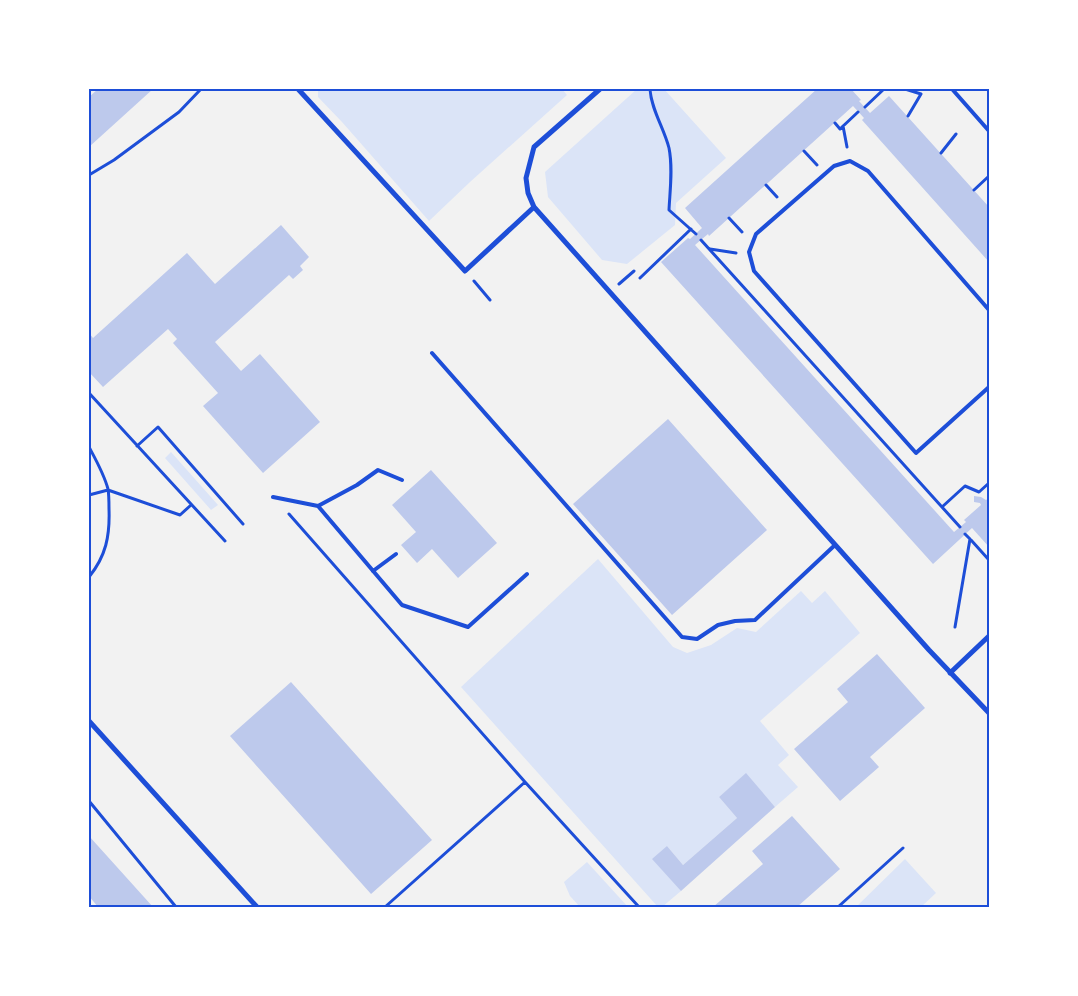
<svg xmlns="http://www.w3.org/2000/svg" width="1078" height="996" font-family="Jost,sans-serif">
	<rect width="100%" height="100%" fill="#f2f2f2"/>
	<!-- green -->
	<path fill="#dbe4f7" d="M 318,89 L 562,89 L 567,95 L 470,182 L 429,221 L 342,122 L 318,97 Z
		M 637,89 L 664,89 L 726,158 L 676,203 L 675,225 L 627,264 L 602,260 L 548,197 L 545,172 Z
		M 171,452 L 218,505 L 211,510 L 165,458 Z
		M 598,559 L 673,647 L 687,653 L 711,645 L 737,628 L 756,632 L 801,591 L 812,603 L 825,591 L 860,633 L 760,721 L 789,755 L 778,765 L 798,787 L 775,807 L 746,774 L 719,797 L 737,818 L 683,865 L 667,846 L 681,891 L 662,907 L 658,907 L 461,687 Z
		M 905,859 L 936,893 L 921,907 L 856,907 Z
		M 587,862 L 628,907 L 580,907 L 570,896 L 564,882 Z"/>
	<!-- building -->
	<path fill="#bdc9ec" d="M 98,89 L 153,89 L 89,147 L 89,97 Z
		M 817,89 L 851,89 L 861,100 L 859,101 L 870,113 L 889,96 L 989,207 L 989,262 L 862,120 L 864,118 L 853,106 L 709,236 L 708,234 L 695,245 L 954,532 L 966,522 L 964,520 L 981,505 L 980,503 L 974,502 L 974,496 L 981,497 L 986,500 L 989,498 L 989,547 L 972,528 L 933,564 L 661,262 L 688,238 L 690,239 L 702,228 L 685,208 Z
		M 281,225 L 309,257 L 300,266 L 303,270 L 293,279 L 289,275 L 215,342 L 241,371 L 260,354 L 320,422 L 263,473 L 203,406 L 218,393 L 173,343 L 177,339 L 168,329 L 103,387 L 89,372 L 89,333 L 93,338 L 187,253 L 215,284 Z
		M 668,419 L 767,530 L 672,615 L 573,504 Z
		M 431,470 L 497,543 L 458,578 L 432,549 L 417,563 L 401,545 L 416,532 L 392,505 Z
		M 877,654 L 925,708 L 870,757 L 879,767 L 840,801 L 794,749 L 848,702 L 837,689 Z
		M 291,682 L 432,840 L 371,894 L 230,736 Z
		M 746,773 L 775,807 L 681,891 L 652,859 L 667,846 L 683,865 L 737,818 L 719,797 Z
		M 792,816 L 840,869 L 797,907 L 713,907 L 763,864 L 752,851 Z
		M 89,836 L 153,907 L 98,907 L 89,896 Z"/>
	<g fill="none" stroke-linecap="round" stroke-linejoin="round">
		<!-- path -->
		<path stroke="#1d4ed8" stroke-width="3" d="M 650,89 C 651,109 664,128 669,148 C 673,168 670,190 669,210 L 696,234
			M 905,89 L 921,94 L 908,116
			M 865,107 L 884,89
			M 835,123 L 840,129 L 858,112
			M 843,126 L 847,147
			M 804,151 L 817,165
			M 941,153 L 956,134
			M 89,175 L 114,160 L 179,112 L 201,89
			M 766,185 L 777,197
			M 974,190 L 989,176
			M 729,218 L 742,232
			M 701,240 L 960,527
			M 710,249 L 736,253
			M 640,278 L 691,229
			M 474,281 L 490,300
			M 619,284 L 634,271
			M 89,393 L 225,541
			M 137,446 L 158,427 L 243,524
			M 89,447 C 96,460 104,474 108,489 C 109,495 109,502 109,509 C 110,536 106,556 89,577
			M 89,495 L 108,490 L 180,515 L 191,505
			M 942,507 L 965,486 L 979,492 L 989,483
			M 289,514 L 525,782 L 639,907
			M 971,540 L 989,560
			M 955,627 L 970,539 L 965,534
			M 89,801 L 176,907
			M 385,907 L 525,782
			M 838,907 L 903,848"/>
		<!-- service -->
		<path stroke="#1d4ed8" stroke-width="4" d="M 952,89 L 989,131
			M 989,310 L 868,171 L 850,161 L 834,166 L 756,234 L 749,252 L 754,271 L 916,453 L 989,387
			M 432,353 L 682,637 L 697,639 L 718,625 L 735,621 L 755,620 L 835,545
			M 273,497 L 318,506 L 402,605 L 468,627 L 527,574
			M 318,506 L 357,485 L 378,470 L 402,480
			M 373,571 L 396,554"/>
		<!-- minor -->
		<path stroke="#1d4ed8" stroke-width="5" d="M 298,89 L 465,271 L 534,207
			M 600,89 L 534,147 L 526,178 L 528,193 L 534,207 L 929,650 L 989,713
			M 950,673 L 989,636
			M 89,721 L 257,907"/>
	</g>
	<!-- border -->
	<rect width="1078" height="996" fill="none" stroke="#ffffff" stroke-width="180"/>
	<rect x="90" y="90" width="898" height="816" fill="none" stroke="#1d4ed8" stroke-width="2"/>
</svg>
